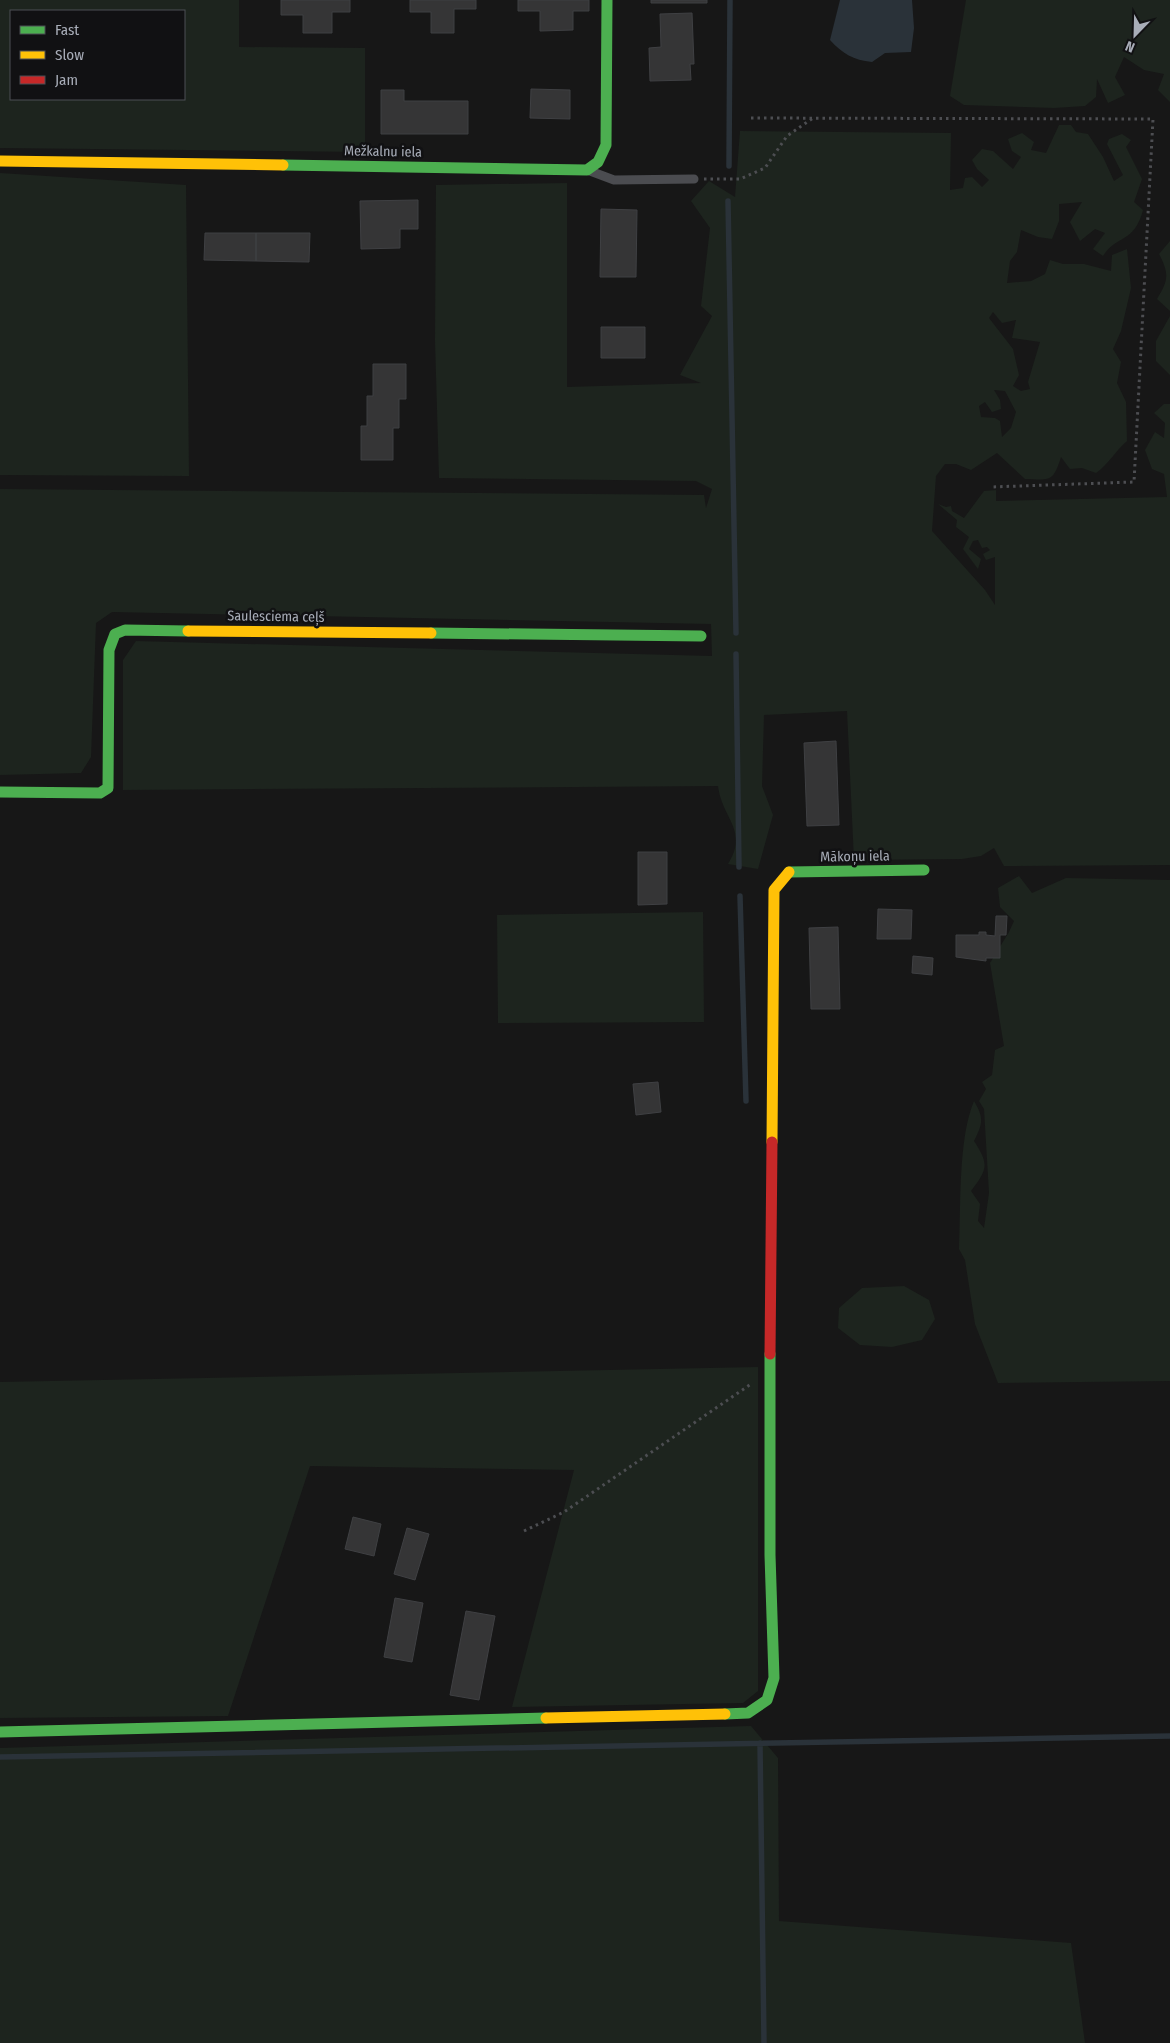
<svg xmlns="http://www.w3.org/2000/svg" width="1170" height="2043" font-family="'Fira Sans Condensed',sans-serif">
	<rect width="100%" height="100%" fill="#171717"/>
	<!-- green -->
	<path fill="#1d241e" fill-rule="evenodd" d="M 0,0 L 239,0 L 239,47 L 365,48 L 365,152 L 0,148 ZM 11,11 L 184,11 L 184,99 L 11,99 Z
		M 966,0 L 1170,0 L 1170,102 L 1158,90 L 1164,74 L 1144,70 L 1124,57 L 1115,77 L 1125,95 L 1108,103 L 1097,79 L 1096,97 L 1085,106 L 1054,108 L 964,105 L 950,96 Z
		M 1059,125 L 1071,125 L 1076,132 L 1088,134 L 1103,157 L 1114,181 L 1123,175 L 1107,144 L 1109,139 L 1122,134 L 1131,140 L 1126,147 L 1142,179 L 1134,202 L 1143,210 C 1134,244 1117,234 1103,256 L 1093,249 L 1105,233 L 1095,229 L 1080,241 L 1070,222 L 1082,202 L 1059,204 L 1059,221 L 1052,239 L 1038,237 L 1021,230 L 1017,252 L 1010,261 L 1007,283 L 1031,281 L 1045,274 L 1050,260 L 1063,264 L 1084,264 L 1111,271 L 1112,255 L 1127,249 L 1131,288 L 1121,331 L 1113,349 L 1121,362 L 1117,383 L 1126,402 L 1127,441 C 1115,451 1109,464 1096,473 L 1082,468 L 1070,469 L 1061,457 C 1053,482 1051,480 1025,479 L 997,453 L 971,470 L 956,464 L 945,464 L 936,476 L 932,531 L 985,590 L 995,605 L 995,557 L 986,560 L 983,554 L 990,550 L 987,547 L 982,548 L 978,540 L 973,541 L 969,549 L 981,559 L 978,569 L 963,549 L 969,537 L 956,527 L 957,520 L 938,504 L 946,507 L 951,506 L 952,511 L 964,518 L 984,491 L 996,490 L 996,501 L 1167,497 L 1164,474 L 1152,469 L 1145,450 L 1155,432 L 1164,438 L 1165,423 L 1154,413 L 1164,404 L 1170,404 L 1170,865 L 1004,866 L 994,848 L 981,856 L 962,859 L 854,860 L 847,711 L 764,715 L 762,786 L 773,815 L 758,869 L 728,864 C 749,830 722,819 718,786 L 123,790 L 123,660 L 136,641 L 712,656 L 711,624 L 112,612 L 96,623 L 91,757 L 81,773 L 0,775 L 0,489 L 704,495 L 706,508 L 712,489 L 696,481 L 439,478 L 435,340 L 436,185 L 567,183 L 567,387 L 701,383 L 680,375 L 712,316 L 701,306 L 710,228 L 691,201 L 709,181 L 735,197 L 740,131 L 951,133 L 950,190 L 963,188 L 965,178 L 972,177 L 982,187 L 989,180 L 977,169 L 972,160 L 982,149 L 993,151 L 1013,169 L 1021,157 L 1012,151 L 1008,139 L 1022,133 L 1034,142 L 1031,150 L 1046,153 ZM 993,312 L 1002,323 L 1016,320 L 1012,338 L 1040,342 L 1028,382 L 1030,389 L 1021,391 L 1013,386 L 1019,375 L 1013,349 L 989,318 ZM 994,390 L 1005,391 L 1016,412 L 1011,428 L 1002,437 L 1000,421 L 995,418 L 981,417 L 979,406 L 985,402 L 992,412 L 1001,409 L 1000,400 Z
		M 0,173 L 186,185 L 189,476 L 0,475 Z
		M 1170,241 L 1170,311 L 1157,299 C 1169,280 1169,273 1159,254 Z
		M 1170,316 L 1170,375 L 1156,361 L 1156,341 Z
		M 1019,876 L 1032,893 L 1066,878 L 1170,880 L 1170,1381 L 998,1383 L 975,1324 L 965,1260 L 959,1249 C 961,1206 958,1139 974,1101 C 984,1118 983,1123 974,1141 C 989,1164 988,1169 971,1191 L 980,1204 L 978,1221 L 984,1228 L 989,1193 L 984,1109 L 979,1101 L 986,1089 L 982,1082 L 992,1075 L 995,1050 L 1004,1046 L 990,963 L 1009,932 L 1014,921 L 1000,907 L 998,888 Z
		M 703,912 L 704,1022 L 498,1023 L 497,915 Z
		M 904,1286 L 929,1300 L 935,1319 L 922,1340 L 892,1347 L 860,1345 L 838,1328 L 839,1308 L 862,1288 Z
		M 758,1367 L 758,1691 L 743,1703 L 512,1707 L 574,1470 L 310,1466 L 228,1716 L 0,1718 L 0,1382 Z
		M 751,1726 L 778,1758 L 779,1921 L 1071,1943 L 1085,2043 L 0,2043 L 0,1748 Z"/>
	<!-- water -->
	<path fill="#2a3239" d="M 840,0 L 912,0 L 914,28 L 911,52 L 885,53 L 872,62 C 853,60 843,54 830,40 Z"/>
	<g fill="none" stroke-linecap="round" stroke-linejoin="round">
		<!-- stream -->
		<path stroke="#2a3239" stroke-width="5.5" d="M 729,166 L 730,0
			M 728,201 L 736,633
			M 736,654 L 739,867
			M 740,896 L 746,1101
			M 760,1743 L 764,2043
			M 0,1757 L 1170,1736"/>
	</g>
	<!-- building -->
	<path fill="#353536" stroke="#3f4043" d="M 281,0 L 350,0 L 350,12 L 332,12 L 332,33 L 303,33 L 303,15 L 281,15 Z
		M 410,0 L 476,0 L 476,9 L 454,9 L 454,33 L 431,33 L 431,12 L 410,12 Z
		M 518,0 L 589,0 L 589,11 L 573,11 L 573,30 L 540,31 L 540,11 L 518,11 Z
		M 651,0 L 707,0 L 707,3 L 651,3 Z
		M 692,13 L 694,64 L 690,64 L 691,80 L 650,81 L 649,48 L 661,47 L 660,14 Z
		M 531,89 L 570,90 L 570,119 L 530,118 Z
		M 381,90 L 404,90 L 404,101 L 468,101 L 468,134 L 381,134 Z
		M 418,200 L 418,229 L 400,229 L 400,248 L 361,249 L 360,201 Z
		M 601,209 L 637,210 L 636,277 L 600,277 Z
		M 205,233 L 256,233 L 256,261 L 204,260 Z
		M 256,233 L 310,233 L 309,262 L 256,261 Z
		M 601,327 L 645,327 L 645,358 L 601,358 Z
		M 373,364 L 406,364 L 406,399 L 399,399 L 399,428 L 393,428 L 393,460 L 361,460 L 361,426 L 367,426 L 367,396 L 373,396 Z
		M 836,741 L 839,825 L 807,826 L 804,743 Z
		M 638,852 L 667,852 L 667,904 L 638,905 Z
		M 878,909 L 912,910 L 911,939 L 877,939 Z
		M 996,916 L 1007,916 L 1006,935 L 1000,935 L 1000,958 L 986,958 L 986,961 L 956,957 L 956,935 L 979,935 L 979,932 L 986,932 L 986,935 L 995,936 Z
		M 838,927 L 840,1009 L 811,1009 L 809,928 Z
		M 913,956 L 933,958 L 932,975 L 912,973 Z
		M 658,1082 L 661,1112 L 636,1115 L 633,1084 Z
		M 353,1517 L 381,1524 L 374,1556 L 345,1549 Z
		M 407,1528 L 429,1534 L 415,1580 L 394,1574 Z
		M 395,1598 L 423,1603 L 412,1662 L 384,1657 Z
		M 466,1611 L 495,1616 L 479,1700 L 450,1695 Z"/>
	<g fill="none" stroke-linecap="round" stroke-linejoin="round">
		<!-- path -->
		<path stroke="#4d4e52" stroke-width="3" stroke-dasharray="2.5 4" stroke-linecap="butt" d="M 751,118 L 1153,119 L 1134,482 L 991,487
			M 704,179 L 740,179 L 765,168 L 787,136 L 813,118
			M 524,1531 L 564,1512 L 751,1384"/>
		<!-- lane -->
		<path stroke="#4b4c50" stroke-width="9" d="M 590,171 L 614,180 L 694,179"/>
		<!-- fast -->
		<path stroke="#4caf50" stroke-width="11" d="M 283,165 L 587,170 L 598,162 L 606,145 L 607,0
			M 431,633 L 701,636
			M 0,792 L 100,793 L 108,788 L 109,650 L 115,634 L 125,630 L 188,631
			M 789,872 L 924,870
			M 725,1714 L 748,1713 L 767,1700 L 774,1678 L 770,1555 L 770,1354
			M 0,1732 L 546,1718"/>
		<!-- slow -->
		<path stroke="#ffc107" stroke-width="11" d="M 0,161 L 283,165
			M 188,631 L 431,633
			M 772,1142 L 774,890 L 789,872
			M 546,1718 L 725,1714"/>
		<!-- jam -->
		<path stroke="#c62828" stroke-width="11" d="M 770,1354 L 772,1142"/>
	</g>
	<g text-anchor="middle" stroke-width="5" stroke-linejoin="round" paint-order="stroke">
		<!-- street labels -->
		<g font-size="14" fill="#a8adb8" stroke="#111113">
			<text transform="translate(383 151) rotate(1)" y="5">Mežkalnu iela</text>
			<text transform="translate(276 616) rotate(1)" y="5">Saulesciema ceļš</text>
			<text transform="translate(855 856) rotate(-1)" y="5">Mākoņu iela</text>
		</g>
	</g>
	<!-- legend -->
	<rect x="10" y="10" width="175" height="90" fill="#111113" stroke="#4d4f55"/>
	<rect x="20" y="26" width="25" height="8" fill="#4caf50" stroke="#4d4f55"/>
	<text x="55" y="35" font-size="15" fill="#a8adb8">Fast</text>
	<rect x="20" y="51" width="25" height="8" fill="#ffc107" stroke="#4d4f55"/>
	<text x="55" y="60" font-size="15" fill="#a8adb8">Slow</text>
	<rect x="20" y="76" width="25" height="8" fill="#c62828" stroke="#4d4f55"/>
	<text x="55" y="85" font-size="15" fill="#a8adb8">Jam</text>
	<!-- north arrow -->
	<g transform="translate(1135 35) rotate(203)" stroke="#111113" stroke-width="4" paint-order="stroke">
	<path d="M0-4L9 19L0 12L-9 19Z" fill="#a8adb8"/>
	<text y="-8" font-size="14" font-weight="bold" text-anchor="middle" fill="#a8adb8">N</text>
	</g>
</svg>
